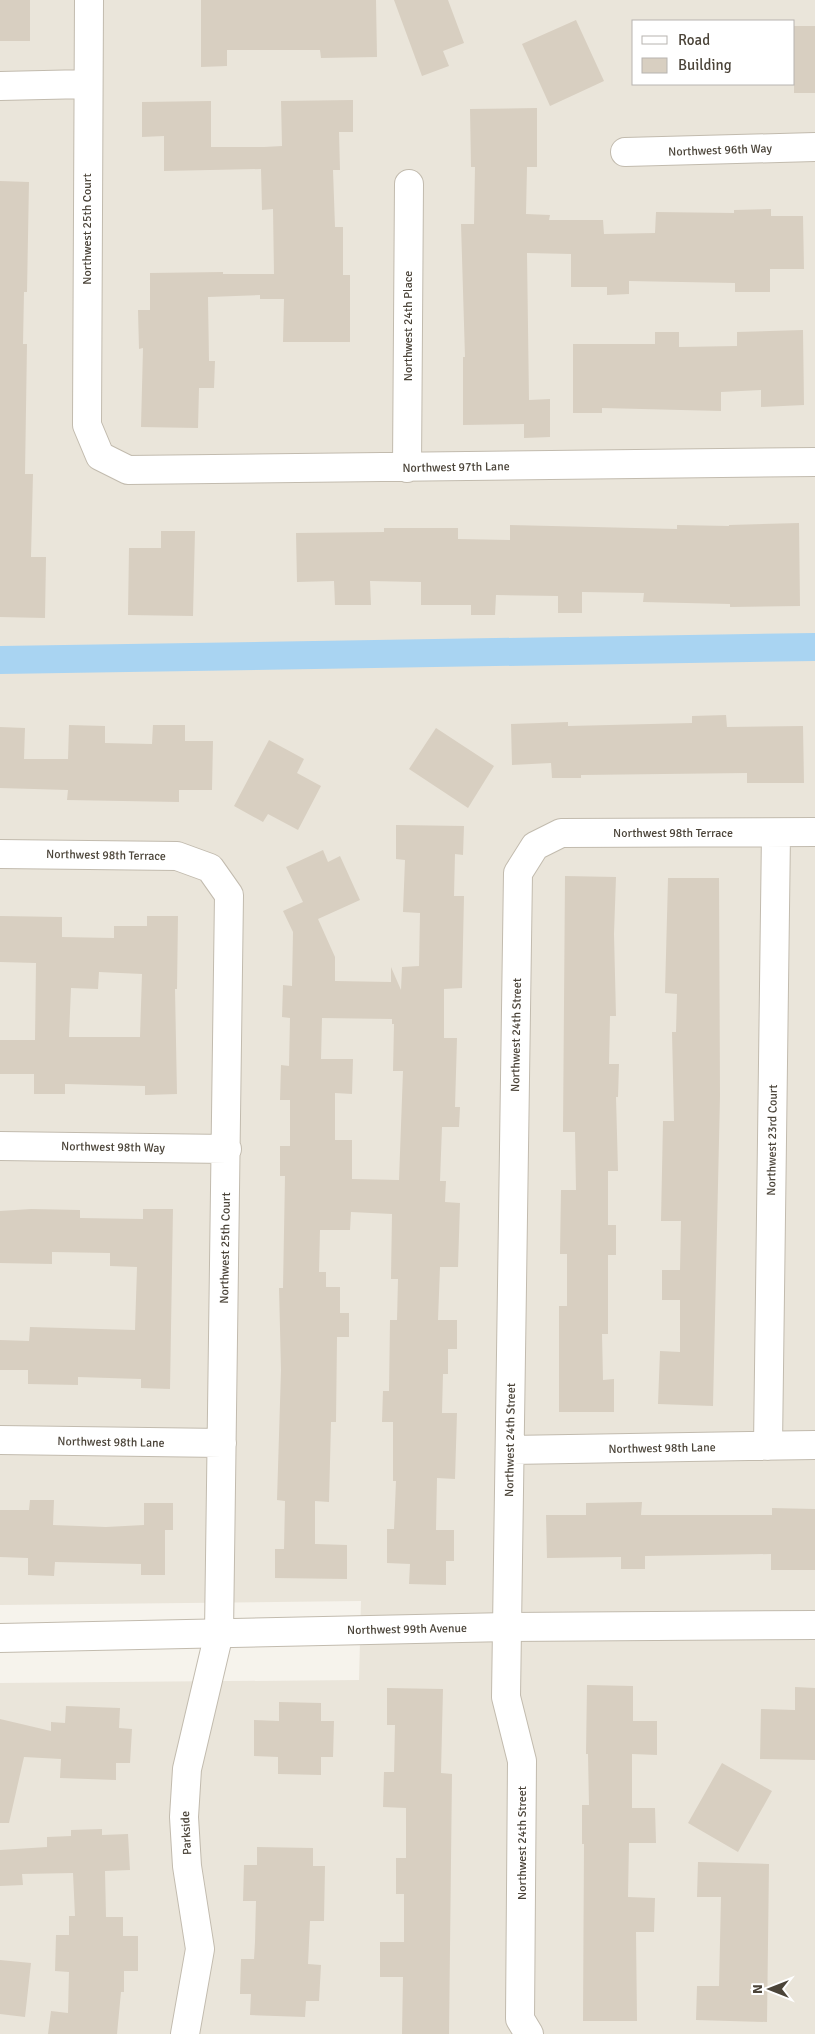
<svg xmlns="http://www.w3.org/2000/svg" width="815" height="2034" font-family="Signika,sans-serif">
	<rect width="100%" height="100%" fill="#f6f3ec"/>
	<!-- residential -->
	<path fill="#eae5da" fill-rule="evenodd" d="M 0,0 L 815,0 L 815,2034 L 0,2034 L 0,1683 L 359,1680 L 361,1601 L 0,1605 ZM 634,21 L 794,21 L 794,84 L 634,84 Z"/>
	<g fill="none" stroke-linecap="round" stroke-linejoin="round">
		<!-- canal -->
		<path stroke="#a9d4f2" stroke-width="28" d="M 0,660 L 815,647"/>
	</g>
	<!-- building -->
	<path fill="#d8cfc1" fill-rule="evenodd" d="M 0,0 L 30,0 L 30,41 L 0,41 Z
		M 201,0 L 376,0 L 377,57 L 321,58 L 320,50 L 227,50 L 227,66 L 201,67 Z
		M 394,0 L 448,0 L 464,43 L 443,51 L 449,66 L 422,76 Z
		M 576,20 L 604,81 L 550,106 L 522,44 Z
		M 794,26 L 815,26 L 815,93 L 794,93 Z
		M 353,100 L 353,132 L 339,132 L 340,170 L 333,170 L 335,227 L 343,227 L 343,275 L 350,275 L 350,342 L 283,342 L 284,299 L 260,299 L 260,295 L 208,297 L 209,361 L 215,361 L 214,388 L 199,388 L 198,428 L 141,427 L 143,348 L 139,349 L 138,310 L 150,310 L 150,273 L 223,272 L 223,274 L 274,274 L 273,209 L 262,210 L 261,169 L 164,171 L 164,136 L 142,137 L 142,102 L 211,101 L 211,147 L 264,147 L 282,146 L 281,101 Z
		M 537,108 L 537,167 L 527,167 L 526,214 L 550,215 L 549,220 L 603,220 L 604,234 L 655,233 L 656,212 L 734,213 L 734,210 L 771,209 L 771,216 L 803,216 L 804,269 L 770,269 L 770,292 L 735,292 L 735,283 L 629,281 L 629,294 L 607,295 L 607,287 L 571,287 L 571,254 L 527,253 L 529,400 L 550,399 L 550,437 L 524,438 L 524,424 L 463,425 L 463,357 L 465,357 L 461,224 L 474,224 L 475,167 L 471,167 L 470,109 Z
		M 0,181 L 29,182 L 27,292 L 24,292 L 23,344 L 27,344 L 25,474 L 33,474 L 31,557 L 46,557 L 45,618 L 0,617 Z
		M 803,330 L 804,405 L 761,407 L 761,390 L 721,392 L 721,411 L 602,408 L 602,413 L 573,413 L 573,344 L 655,344 L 655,332 L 679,332 L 679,347 L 737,346 L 737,332 Z
		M 799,523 L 800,606 L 730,607 L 730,604 L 643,602 L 644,593 L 582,592 L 582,613 L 558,613 L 558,596 L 496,595 L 495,615 L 471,615 L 471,605 L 421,605 L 421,582 L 370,581 L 371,605 L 335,605 L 334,581 L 297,582 L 296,533 L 384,532 L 384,528 L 458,528 L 458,539 L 510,540 L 510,525 L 677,529 L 677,525 L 729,526 L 729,525 Z
		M 161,531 L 195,531 L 193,616 L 128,615 L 129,548 L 161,548 Z
		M 726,715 L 727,727 L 803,726 L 804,783 L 747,783 L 747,773 L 581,775 L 581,778 L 552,778 L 551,763 L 512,765 L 511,724 L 568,722 L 568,726 L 692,723 L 692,716 Z
		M 69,725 L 105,726 L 105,743 L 152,744 L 153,725 L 185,725 L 185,741 L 213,741 L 212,790 L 179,790 L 179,802 L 67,800 L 68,790 L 0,788 L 0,727 L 25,728 L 24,759 L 68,759 Z
		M 436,728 L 494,766 L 468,808 L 409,769 Z
		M 269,740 L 304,759 L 297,773 L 321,786 L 298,830 L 268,814 L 263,822 L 234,806 Z
		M 396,825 L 464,826 L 463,855 L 455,854 L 454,896 L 464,896 L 462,988 L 444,989 L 444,1038 L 457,1038 L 455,1107 L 460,1107 L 459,1127 L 442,1127 L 440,1181 L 446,1181 L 445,1202 L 460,1203 L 458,1267 L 440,1267 L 438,1320 L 457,1320 L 457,1349 L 448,1349 L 448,1374 L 443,1374 L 442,1413 L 457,1413 L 455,1479 L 437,1478 L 436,1530 L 454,1530 L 454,1561 L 446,1561 L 446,1585 L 409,1584 L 410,1564 L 387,1563 L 387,1529 L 394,1529 L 396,1481 L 393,1481 L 393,1422 L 382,1422 L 383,1391 L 389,1391 L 390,1320 L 397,1320 L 398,1279 L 391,1279 L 392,1214 L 351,1212 L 350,1230 L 320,1230 L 319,1272 L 326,1272 L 326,1287 L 340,1287 L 340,1313 L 349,1313 L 349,1337 L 337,1337 L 336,1422 L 331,1422 L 329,1502 L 315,1501 L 315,1544 L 347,1545 L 347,1579 L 275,1578 L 275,1549 L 284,1549 L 285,1501 L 277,1500 L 281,1370 L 279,1288 L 283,1288 L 285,1176 L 280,1176 L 280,1146 L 290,1146 L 290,1100 L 280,1100 L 281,1065 L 289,1066 L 290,1018 L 282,1017 L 283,985 L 292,986 L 293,932 L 283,911 L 303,902 L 286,867 L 323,850 L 328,862 L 340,856 L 360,900 L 318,919 L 335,957 L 335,981 L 391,982 L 391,967 L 401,990 L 402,967 L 419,966 L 420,913 L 403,912 L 405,860 L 396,859 ZM 322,1018 L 392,1019 L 392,1024 L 394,1024 L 393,1071 L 403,1071 L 399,1180 L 352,1179 L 352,1140 L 335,1140 L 335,1093 L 352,1094 L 353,1059 L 321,1059 Z
		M 565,876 L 616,877 L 614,934 L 616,1016 L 610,1016 L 609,1064 L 619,1064 L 618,1097 L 616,1097 L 618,1171 L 608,1171 L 608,1225 L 616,1225 L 616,1255 L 608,1255 L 608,1334 L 602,1334 L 603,1380 L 614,1379 L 614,1412 L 559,1412 L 559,1306 L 567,1306 L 567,1254 L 560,1254 L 561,1190 L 576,1190 L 575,1132 L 563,1132 Z
		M 668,878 L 719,878 L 720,1096 L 713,1406 L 658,1404 L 660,1351 L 680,1352 L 680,1300 L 662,1300 L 662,1270 L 680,1270 L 681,1221 L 661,1221 L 663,1121 L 674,1121 L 672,1032 L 676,1032 L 677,994 L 665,993 Z
		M 0,916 L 62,917 L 62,937 L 114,938 L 114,926 L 147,926 L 147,916 L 178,916 L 177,989 L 175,989 L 177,1094 L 145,1095 L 145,1086 L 65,1084 L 65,1094 L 34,1094 L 34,1074 L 0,1074 L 0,1040 L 35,1040 L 36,963 L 0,962 ZM 99,972 L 142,974 L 140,1037 L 69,1037 L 71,988 L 98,989 Z
		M 31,1209 L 80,1210 L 80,1218 L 143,1219 L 143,1209 L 173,1209 L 170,1389 L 141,1388 L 141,1379 L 78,1377 L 78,1385 L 28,1384 L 28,1370 L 0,1370 L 0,1340 L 29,1341 L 30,1327 L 135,1330 L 137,1267 L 110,1266 L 110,1253 L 52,1252 L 52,1264 L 0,1263 L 0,1211 Z
		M 30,1500 L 54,1500 L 53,1525 L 106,1527 L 144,1525 L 144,1503 L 173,1503 L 173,1530 L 165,1530 L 165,1575 L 141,1575 L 141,1564 L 55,1562 L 54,1576 L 28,1575 L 28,1558 L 0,1557 L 0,1510 L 29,1510 Z
		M 642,1502 L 641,1515 L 772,1515 L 772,1508 L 815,1509 L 815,1570 L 771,1570 L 771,1554 L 645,1556 L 645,1569 L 621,1569 L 621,1557 L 547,1558 L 546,1515 L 586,1515 L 586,1503 Z
		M 587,1685 L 633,1686 L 633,1721 L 657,1721 L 657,1755 L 632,1754 L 632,1808 L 655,1808 L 656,1843 L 629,1843 L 628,1897 L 655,1898 L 654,1932 L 636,1932 L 637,2021 L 583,2021 L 584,1844 L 582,1844 L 582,1805 L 589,1805 L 588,1754 L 586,1754 Z
		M 795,1687 L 815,1688 L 815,1760 L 760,1759 L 761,1709 L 795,1710 Z
		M 387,1688 L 443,1689 L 441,1773 L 452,1774 L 449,2034 L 402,2034 L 403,1977 L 380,1977 L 380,1942 L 404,1942 L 404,1894 L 396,1894 L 396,1858 L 406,1858 L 406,1808 L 383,1807 L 384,1772 L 394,1772 L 395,1725 L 387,1725 Z
		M 279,1702 L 321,1703 L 321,1721 L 334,1721 L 333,1757 L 321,1757 L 321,1775 L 278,1774 L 278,1757 L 254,1756 L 254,1720 L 279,1721 Z
		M 66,1706 L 120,1708 L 119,1728 L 132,1729 L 130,1763 L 116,1763 L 116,1780 L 60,1778 L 61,1759 L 24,1757 L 9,1823 L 0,1823 L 0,1719 L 51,1731 L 51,1722 L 65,1723 Z
		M 722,1763 L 772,1791 L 738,1852 L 688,1823 Z
		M 102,1829 L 102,1835 L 128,1834 L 130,1870 L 105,1871 L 106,1917 L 123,1917 L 123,1936 L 138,1936 L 138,1971 L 124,1971 L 124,1992 L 121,1992 L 117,2034 L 48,2034 L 51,2011 L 68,2013 L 69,1972 L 55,1971 L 56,1935 L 69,1935 L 69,1916 L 75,1916 L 73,1873 L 22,1874 L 23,1885 L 0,1886 L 0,1850 L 47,1847 L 47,1837 L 71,1836 L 71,1830 Z
		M 257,1847 L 313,1848 L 313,1866 L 325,1866 L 324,1921 L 310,1921 L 308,1964 L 321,1965 L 319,2001 L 306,2001 L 305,2017 L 250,2015 L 251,1994 L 240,1994 L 241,1959 L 254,1959 L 255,1942 L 256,1901 L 243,1901 L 244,1865 L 257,1865 Z
		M 698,1862 L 769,1864 L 767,2022 L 696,2020 L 697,1986 L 719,1986 L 721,1897 L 697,1897 Z
		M 0,1960 L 31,1963 L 25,2017 L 0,2014 Z"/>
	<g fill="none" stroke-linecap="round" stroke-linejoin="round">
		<defs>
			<path id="minor" d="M 89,0 L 87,425 L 100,456 L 128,470 L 815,462
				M 0,86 L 87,84
				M 625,152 L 815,147
				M 407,468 L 409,184
				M 0,854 L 177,856 L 210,868 L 229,895 L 219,1633 L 187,1769 L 184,1817 L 187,1866 L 200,1949 L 185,2034
				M 0,1146 L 227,1149
				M 0,1440 L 222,1443
				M 768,1446 L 776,833
				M 510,1450 L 815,1445
				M 529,2034 L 520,2019 L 522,1761 L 506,1697 L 518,873 L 535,846 L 561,833 L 815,832"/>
			<path id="tertiary" d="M 0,1638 L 508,1627 L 815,1625"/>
		</defs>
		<!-- minor casing -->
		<use href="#minor" stroke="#c2bbae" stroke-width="30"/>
		<!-- tertiary casing -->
		<use href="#tertiary" stroke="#c2bbae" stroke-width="30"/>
		<!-- minor -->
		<use href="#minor" stroke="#fff" stroke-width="28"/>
		<!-- tertiary -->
		<use href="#tertiary" stroke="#fff" stroke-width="28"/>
	</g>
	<g text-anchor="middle" stroke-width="5" stroke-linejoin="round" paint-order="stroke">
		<!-- street labels -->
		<g font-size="12" fill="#4b4439" stroke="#fff">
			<text transform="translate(720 150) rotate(-2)" y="4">Northwest 96th Way</text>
			<text transform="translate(87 229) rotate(-90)" y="4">Northwest 25th Court</text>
			<text transform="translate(408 326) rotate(-90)" y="4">Northwest 24th Place</text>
			<text transform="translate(456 467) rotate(-1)" y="4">Northwest 97th Lane</text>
			<text x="673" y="837">Northwest 98th Terrace</text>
			<text transform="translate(106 855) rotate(1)" y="4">Northwest 98th Terrace</text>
			<text transform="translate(516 1035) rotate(-89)" y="4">Northwest 24th Street</text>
			<text transform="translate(772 1140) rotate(-89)" y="4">Northwest 23rd Court</text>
			<text transform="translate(113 1147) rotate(1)" y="4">Northwest 98th Way</text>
			<text transform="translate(225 1248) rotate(-89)" y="4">Northwest 25th Court</text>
			<text transform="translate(510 1440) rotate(-89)" y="4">Northwest 24th Street</text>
			<text transform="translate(111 1442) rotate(1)" y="4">Northwest 98th Lane</text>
			<text transform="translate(662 1448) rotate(-1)" y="4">Northwest 98th Lane</text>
			<text transform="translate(407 1629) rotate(-1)" y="4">Northwest 99th Avenue</text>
			<text transform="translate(186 1833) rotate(-93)" y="4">Parkside</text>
			<text transform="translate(522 1843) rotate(-90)" y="4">Northwest 24th Street</text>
		</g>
	</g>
	<!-- legend -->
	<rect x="632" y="20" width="162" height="65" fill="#ffffff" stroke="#b7b4b0"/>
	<rect x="642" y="36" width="25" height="8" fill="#ffffff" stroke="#b7b4b0"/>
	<text x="678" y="45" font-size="15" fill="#4b4439">Road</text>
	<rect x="642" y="58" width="25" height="15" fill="#d8cfc1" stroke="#b7b4b0"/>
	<text x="678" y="70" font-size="15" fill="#4b4439">Building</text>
	<!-- north arrow -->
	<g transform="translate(770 1989) rotate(270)" stroke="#ffffff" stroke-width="4" paint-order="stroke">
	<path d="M0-4L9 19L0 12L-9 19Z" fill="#4b4439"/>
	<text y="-8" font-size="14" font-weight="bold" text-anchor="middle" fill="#4b4439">N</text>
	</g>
</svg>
